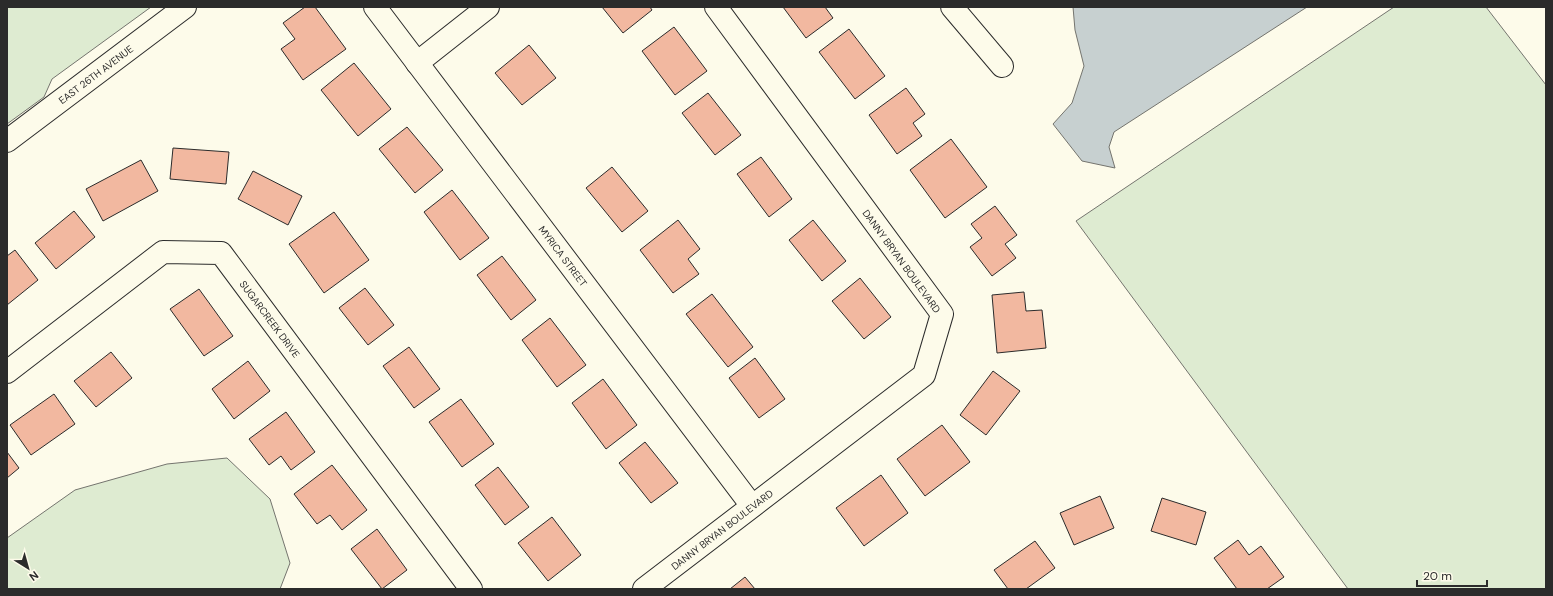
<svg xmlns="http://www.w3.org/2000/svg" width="1553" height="596" font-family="'DM Sans',sans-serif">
	<rect width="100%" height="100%" fill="#fdfbea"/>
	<!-- green -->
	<path fill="#deebd1" stroke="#74746e" d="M 7,7 L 151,7 L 52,79 L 44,97 L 7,124 Z
		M 1394,7 L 1486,7 L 1546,85 L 1546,589 L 1348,589 L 1076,221 Z
		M 227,458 L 270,499 L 290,563 L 280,589 L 7,589 L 7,538 L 75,490 L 167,464 Z"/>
	<!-- water -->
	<path fill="#c7d0d0" stroke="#74746e" d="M 1073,7 L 1307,7 L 1114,132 L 1109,147 L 1115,168 L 1082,161 L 1053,124 L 1072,103 L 1084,66 L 1075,30 Z"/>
	<!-- building -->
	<path fill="#f2b8a0" stroke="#2b2b2b" d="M 305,7 L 315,7 L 346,49 L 303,80 L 281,49 L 295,39 L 283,23 Z
		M 602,7 L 650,7 L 652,10 L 623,33 Z
		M 783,7 L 825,7 L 833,18 L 806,38 Z
		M 674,27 L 707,71 L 675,95 L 642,51 Z
		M 849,29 L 885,76 L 855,99 L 819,52 Z
		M 529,45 L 556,78 L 522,105 L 495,73 Z
		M 354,63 L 391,109 L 358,136 L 321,90 Z
		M 906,88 L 925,114 L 913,123 L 922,136 L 897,154 L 869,115 Z
		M 708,93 L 741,135 L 715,155 L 682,113 Z
		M 407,127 L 443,170 L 415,193 L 379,149 Z
		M 951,139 L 987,187 L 945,218 L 910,170 Z
		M 173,148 L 229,152 L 226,184 L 170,179 Z
		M 761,157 L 792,199 L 769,217 L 737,174 Z
		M 141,160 L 158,191 L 103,221 L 86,189 Z
		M 612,167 L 648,211 L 622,232 L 586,188 Z
		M 253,171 L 302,196 L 288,225 L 238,199 Z
		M 452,190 L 489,238 L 460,260 L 424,212 Z
		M 995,206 L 1017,235 L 1005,244 L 1016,258 L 992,276 L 970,247 L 982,238 L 971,224 Z
		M 74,211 L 95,237 L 56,269 L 35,243 Z
		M 334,212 L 369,260 L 324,293 L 289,244 Z
		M 678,220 L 700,249 L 688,259 L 699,274 L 673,293 L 640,250 Z
		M 813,220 L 846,261 L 822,281 L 789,240 Z
		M 15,250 L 38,280 L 7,305 L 7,256 Z
		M 502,256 L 536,300 L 511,320 L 477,275 Z
		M 860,278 L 891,317 L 864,339 L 832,301 Z
		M 365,288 L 394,325 L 368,345 L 339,308 Z
		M 199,289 L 233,336 L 204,356 L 170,309 Z
		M 1024,292 L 1026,311 L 1042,310 L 1046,348 L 997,353 L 992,295 Z
		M 712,294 L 753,347 L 728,367 L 686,314 Z
		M 550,318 L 586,365 L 557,387 L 522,340 Z
		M 409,347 L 440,389 L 414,408 L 383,366 Z
		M 111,352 L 132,378 L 96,407 L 74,381 Z
		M 755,358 L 785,399 L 759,418 L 729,378 Z
		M 248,361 L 270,391 L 234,419 L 212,389 Z
		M 993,371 L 1020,391 L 986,435 L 960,415 Z
		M 603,379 L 637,425 L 606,449 L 572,403 Z
		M 54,394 L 75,424 L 31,455 L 10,425 Z
		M 461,399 L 494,444 L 462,467 L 429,422 Z
		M 286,412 L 315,452 L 291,470 L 281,456 L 269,465 L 249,439 Z
		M 942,425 L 970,462 L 925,496 L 897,459 Z
		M 645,442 L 678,483 L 651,503 L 619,463 Z
		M 7,452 L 19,468 L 7,478 Z
		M 332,465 L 367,510 L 342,530 L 330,515 L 317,524 L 294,494 Z
		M 498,467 L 529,507 L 505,525 L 475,485 Z
		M 881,475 L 908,513 L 864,546 L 836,508 Z
		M 1100,496 L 1114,528 L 1074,545 L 1060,513 Z
		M 1162,498 L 1206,512 L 1196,545 L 1151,531 Z
		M 552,517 L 581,555 L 548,581 L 518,543 Z
		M 377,529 L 407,570 L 382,589 L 351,549 Z
		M 1238,540 L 1249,555 L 1261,546 L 1284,577 L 1267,589 L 1237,589 L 1214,558 Z
		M 1035,541 L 1055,568 L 1026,589 L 1008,589 L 994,570 Z
		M 745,577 L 755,589 L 730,589 Z"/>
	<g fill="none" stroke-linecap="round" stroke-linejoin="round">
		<defs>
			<g id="minor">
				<path id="s1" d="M 375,7 L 752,506"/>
				<path d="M 952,7 L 1002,66"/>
				<path d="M 417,63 L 488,7"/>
				<path id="s2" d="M 7,141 L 185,7"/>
				<path id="s3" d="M 7,372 L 163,252 L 221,253 L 471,589"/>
				<path id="s4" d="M 644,589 L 924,375 L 942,314 L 716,7"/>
			</g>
		</defs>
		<!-- minor casing -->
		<use href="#minor" stroke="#2b2b2b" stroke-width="24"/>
		<!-- minor -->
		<use href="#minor" stroke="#fdfbea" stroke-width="22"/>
	</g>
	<g text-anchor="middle" stroke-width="3" stroke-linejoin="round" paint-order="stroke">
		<!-- street labels -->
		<g font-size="10" fill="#2b2b2b" stroke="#fdfbea">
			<text dy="4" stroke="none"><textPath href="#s2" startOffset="111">EAST 26TH AVENUE</textPath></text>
			<text dy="4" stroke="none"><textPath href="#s1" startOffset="312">MYRICA STREET</textPath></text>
			<text transform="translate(902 261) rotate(54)" y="4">DANNY BRYAN BOULEVARD</text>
			<text dy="4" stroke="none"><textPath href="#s3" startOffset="337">SUGARCREEK DRIVE</textPath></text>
			<text dy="4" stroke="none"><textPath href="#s4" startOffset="98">DANNY BRYAN BOULEVARD</textPath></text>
		</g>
	</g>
	<!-- border -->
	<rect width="1553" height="596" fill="none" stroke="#2b2b2b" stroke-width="16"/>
	<!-- north arrow -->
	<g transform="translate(28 568) rotate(143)" stroke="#fdfbea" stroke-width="3" paint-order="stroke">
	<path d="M0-3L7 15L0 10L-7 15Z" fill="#2b2b2b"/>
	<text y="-6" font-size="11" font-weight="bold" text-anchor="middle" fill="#2b2b2b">N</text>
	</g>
	<!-- scale -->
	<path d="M1417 580v6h70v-6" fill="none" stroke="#2b2b2b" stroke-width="2"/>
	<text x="1423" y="580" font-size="12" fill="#2b2b2b" stroke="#fdfbea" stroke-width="3" paint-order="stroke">20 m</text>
</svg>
